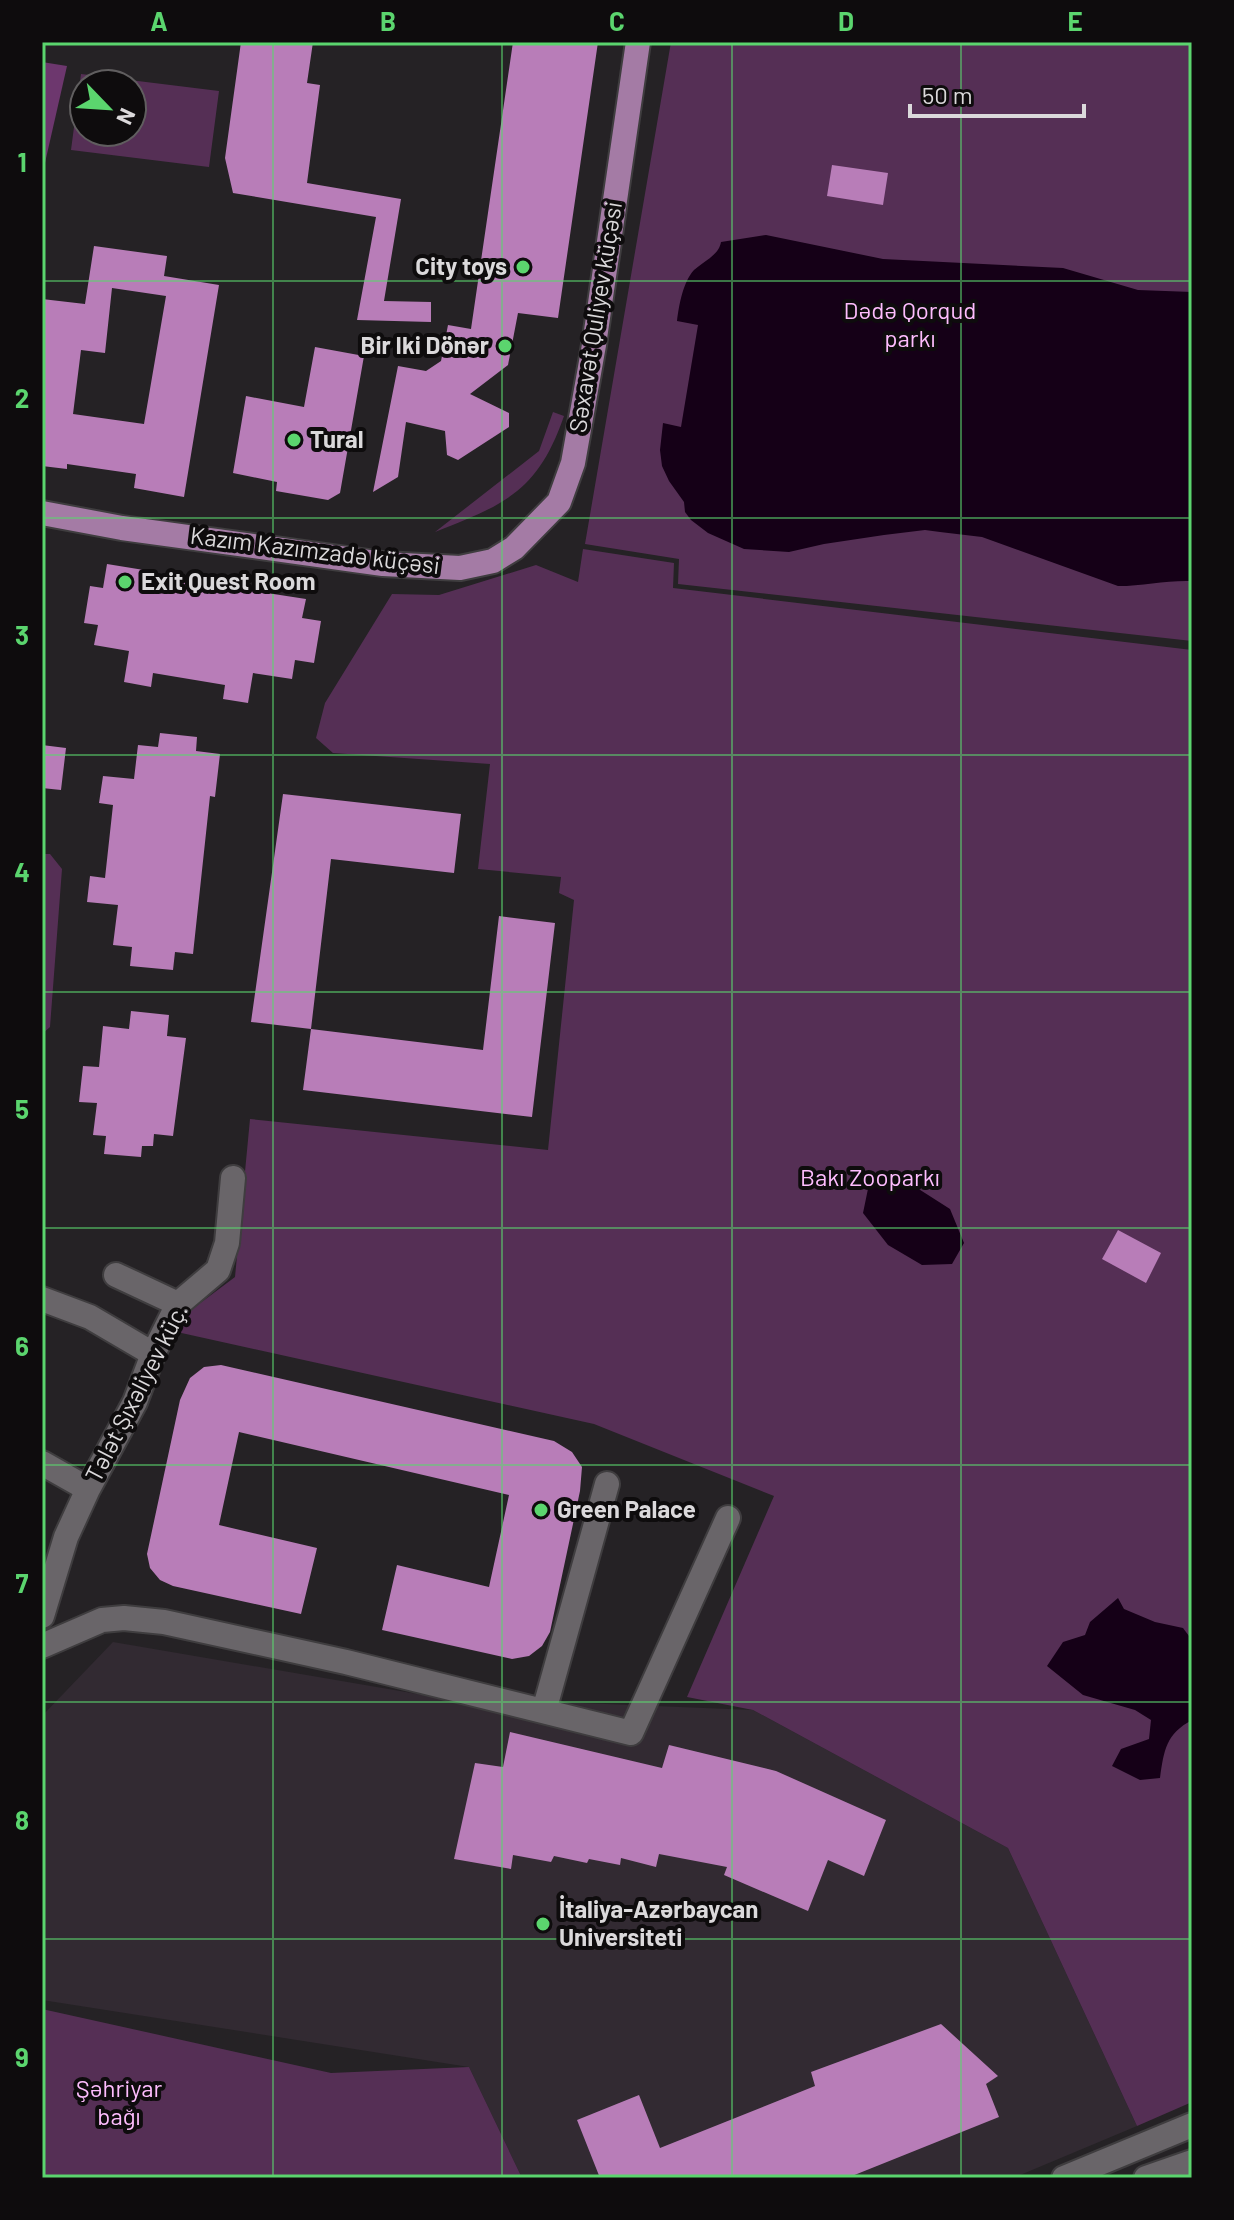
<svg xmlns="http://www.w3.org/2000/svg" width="1234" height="2220" font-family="Barlow,sans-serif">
	<rect width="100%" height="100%" fill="#252225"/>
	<!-- built -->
	<path fill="#322a32" d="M 113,1642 L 435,1697 L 753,1710 L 1008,1848 L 1137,2126 L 1013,2178 L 522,2178 L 469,2067 L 42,2000 L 42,1716 Z"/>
	<!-- green -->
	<path fill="#552f55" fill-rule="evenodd" d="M 671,42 L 1192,42 L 1192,641 L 678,584 L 679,559 L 585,544 Z
		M 81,74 L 219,91 L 209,167 L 71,150 ZM 132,84 L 132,132 L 84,132 L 84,84 Z
		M 553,412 L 564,416 C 538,491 506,504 435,532 L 539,451 Z
		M 583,549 L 674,563 L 673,588 L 1192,650 L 1192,2102 L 1137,2126 L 1008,1848 L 753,1710 L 687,1697 L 774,1496 L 594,1424 L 177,1332 L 183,1316 L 235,1277 L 250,1119 L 548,1150 L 574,900 L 559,893 L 561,877 L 478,869 L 490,764 L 333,753 L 316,738 L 325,703 L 392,594 L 439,595 L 536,565 L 578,582 Z
		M 42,854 L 50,854 L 62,869 L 50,1027 L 42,1034 Z
		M 42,2009 L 331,2073 L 469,2067 L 522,2178 L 42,2178 Z"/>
	<!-- forest -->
	<path fill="#6d376e" d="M 42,62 L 67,66 L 42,176 Z"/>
	<!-- water -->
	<path fill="#150017" d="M 766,235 L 883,259 L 1063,268 L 1138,290 L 1192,292 L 1192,581 C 1167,580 1143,586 1118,586 L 982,537 L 940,532 L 925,530 L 884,535 L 824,544 L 789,552 L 744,549 L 708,533 L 691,520 L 685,512 L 684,502 L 669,481 L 662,466 L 660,450 L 663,423 L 681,427 L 698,325 L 677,321 C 679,305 683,282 694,270 C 704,261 719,255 721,242 Z
		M 903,1179 L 950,1209 L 964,1243 L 952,1264 L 922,1265 L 888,1245 L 863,1213 L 869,1184 Z
		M 1118,1598 L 1124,1609 L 1155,1622 L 1183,1628 L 1192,1640 L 1192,1720 C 1166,1734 1164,1750 1160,1778 L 1140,1780 L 1112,1766 L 1121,1749 L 1149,1739 L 1151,1720 L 1135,1710 L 1083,1695 L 1047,1666 L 1063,1642 L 1085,1635 L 1090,1622 Z"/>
	<!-- building -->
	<path fill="#b87db8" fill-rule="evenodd" d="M 241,42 L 313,42 L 307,83 L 320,85 L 307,183 L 401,199 L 384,301 L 431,302 L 431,322 L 357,320 L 376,217 L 233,193 L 225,158 Z
		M 513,42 L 598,42 L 558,318 L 518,313 L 508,365 L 470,394 L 509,413 L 509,427 L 458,460 L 447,455 L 445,431 L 406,422 L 398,477 L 373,492 L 398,366 L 426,371 L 441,361 L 448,325 L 471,329 Z
		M 832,165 L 888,173 L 883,205 L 827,196 Z
		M 94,246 L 167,256 L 164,276 L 219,285 L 184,497 L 134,488 L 136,474 L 67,464 L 67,469 L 42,466 L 42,299 L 85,304 ZM 112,288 L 166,296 L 144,424 L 73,414 L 81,350 L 105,353 Z
		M 315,347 L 364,356 L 340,493 L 328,500 L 276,491 L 277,482 L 233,473 L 246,396 L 304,407 Z
		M 107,564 L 150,571 L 149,575 L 306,599 L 302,618 L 321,621 L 314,663 L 295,660 L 292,679 L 253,673 L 248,703 L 223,699 L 225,685 L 153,673 L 151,687 L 124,682 L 129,651 L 94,645 L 98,625 L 84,623 L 90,586 L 103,588 Z
		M 160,733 L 197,737 L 196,751 L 220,754 L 215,797 L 210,796 L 193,954 L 175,952 L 173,970 L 130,966 L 132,947 L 113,945 L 118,905 L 87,902 L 90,876 L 105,878 L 113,805 L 99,803 L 103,776 L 134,779 L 138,745 L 158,747 Z
		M 42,745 L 66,748 L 61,790 L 42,788 Z
		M 283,794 L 461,814 L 454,873 L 331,859 L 311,1029 L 251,1022 Z
		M 499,916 L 555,923 L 532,1117 L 303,1090 L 311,1029 L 483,1050 Z
		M 131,1011 L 169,1015 L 167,1036 L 186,1038 L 173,1136 L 154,1134 L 153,1146 L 142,1146 L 141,1157 L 104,1154 L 106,1136 L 93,1135 L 97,1103 L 79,1102 L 83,1066 L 99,1067 L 103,1026 L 129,1029 Z
		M 1118,1230 L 1161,1253 L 1146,1283 L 1102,1259 Z
		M 221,1365 L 554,1441 L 572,1452 L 582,1467 L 580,1491 L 550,1632 L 542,1646 L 529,1656 L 512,1659 L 382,1630 L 397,1565 L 489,1587 L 509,1495 L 239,1432 L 219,1525 L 317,1548 L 301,1614 L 173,1586 L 160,1580 L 150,1568 L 147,1554 L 180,1400 L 190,1378 L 204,1367 Z
		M 510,1732 L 662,1768 L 669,1745 L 776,1771 L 886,1820 L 864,1876 L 828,1860 L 808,1911 L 724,1875 L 727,1867 L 659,1854 L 656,1867 L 621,1858 L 620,1865 L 589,1859 L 587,1863 L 554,1856 L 551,1862 L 513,1855 L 511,1869 L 454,1859 L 475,1763 L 503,1767 Z
		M 941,2024 L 998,2076 L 986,2084 L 999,2117 L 847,2178 L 600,2178 L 577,2120 L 639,2095 L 660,2148 L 815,2086 L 811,2072 Z"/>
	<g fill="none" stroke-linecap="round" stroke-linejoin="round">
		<defs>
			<path id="minor" d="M 116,1275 L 178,1304
				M 42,1299 L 90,1317 L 153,1354
				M 42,1463 L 88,1489
				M 42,1616 L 66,1537 L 88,1489 L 135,1402 L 153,1354 L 178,1304 L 218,1270 L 227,1243 L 233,1178
				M 42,1646 L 102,1620 L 124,1618 L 164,1622 L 346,1662 L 631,1733 L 728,1518
				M 544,1711 L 607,1484
				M 1064,2178 L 1192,2125
				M 1146,2178 L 1192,2162"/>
			<path id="major" d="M 42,513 L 122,528 L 383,564 L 460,568 L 493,561 L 514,548 L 559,502 L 573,463 L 594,345 L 638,42"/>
		</defs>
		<!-- minor casing -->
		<use href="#minor" stroke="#3f3d3f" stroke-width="28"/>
		<!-- major casing -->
		<use href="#major" stroke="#3f3d3f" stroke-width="28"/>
		<!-- minor -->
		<use href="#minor" stroke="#696569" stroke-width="24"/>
		<!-- major -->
		<use href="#major" stroke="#a47ba5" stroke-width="24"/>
	</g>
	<!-- grid -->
	<path fill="none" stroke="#5bd56e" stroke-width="2" stroke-opacity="0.55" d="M 273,42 L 273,2178M 502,42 L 502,2178M 732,42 L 732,2178M 961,42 L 961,2178M 42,281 L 1192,281M 42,518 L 1192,518M 42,755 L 1192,755M 42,992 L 1192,992M 42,1228 L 1192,1228M 42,1465 L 1192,1465M 42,1702 L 1192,1702M 42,1939 L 1192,1939"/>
	<!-- markers -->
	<g fill="#5bd56e" stroke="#0e0c0d" stroke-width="3">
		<circle cx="523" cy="267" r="8"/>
		<circle cx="505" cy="346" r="8"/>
		<circle cx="294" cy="440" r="8"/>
		<circle cx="125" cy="582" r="8"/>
		<circle cx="541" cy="1510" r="8"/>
		<circle cx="543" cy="1924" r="8"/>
	</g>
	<g text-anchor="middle" stroke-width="8" stroke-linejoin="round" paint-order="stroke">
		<!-- poi labels -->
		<g font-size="24" font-weight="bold" fill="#dbd9db" stroke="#0e0c0d" text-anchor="start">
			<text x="507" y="275" text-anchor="end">City toys</text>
			<text x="489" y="354" text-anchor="end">Bir Iki Dönər</text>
			<text x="310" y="448">Tural</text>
			<text x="141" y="590">Exit Quest Room</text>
			<text x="557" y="1518">Green Palace</text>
			<text x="559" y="1918">İtaliya-Azərbaycan<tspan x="559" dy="28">Universiteti</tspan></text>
		</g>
		<!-- park labels -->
		<g font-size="24" fill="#febdfe" stroke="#0e0c0d">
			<text x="910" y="319">Dədə Qorqud<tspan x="910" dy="28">parkı</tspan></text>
			<text x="870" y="1186">Bakı Zooparkı</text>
			<text x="119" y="2097">Şəhriyar<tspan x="119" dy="28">bağı</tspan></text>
		</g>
		<!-- street labels -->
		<g font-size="24" fill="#dbd9db" stroke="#0e0c0d">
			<text transform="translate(596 317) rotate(-81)" y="8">Səxavət Quliyev küçəsi</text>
			<text transform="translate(315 551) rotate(7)" y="8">Kazım Kazımzadə küçəsi</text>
			<text transform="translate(137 1393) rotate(-63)" y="8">Tələt Şıxəliyev küç.</text>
		</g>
	</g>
	<!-- border -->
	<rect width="1234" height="2220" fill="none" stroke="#0e0c0d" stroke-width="88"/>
	<!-- north arrow -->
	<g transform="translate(108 108) rotate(115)"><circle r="38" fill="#0e0c0d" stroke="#605e5f" stroke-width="2"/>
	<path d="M0-6L14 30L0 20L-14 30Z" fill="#5bd56e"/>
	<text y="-12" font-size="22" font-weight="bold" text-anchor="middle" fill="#dbd9db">N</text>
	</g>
	<!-- scale -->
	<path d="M910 104v12h174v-12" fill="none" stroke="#dbd9db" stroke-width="4"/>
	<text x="922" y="104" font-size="24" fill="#dbd9db" stroke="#0e0c0d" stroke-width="6" paint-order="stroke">50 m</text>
	<rect x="44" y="44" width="1146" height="2132" fill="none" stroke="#5bd56e" stroke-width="3"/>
	<g font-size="26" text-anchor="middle" font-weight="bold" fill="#5bd56e">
		<text x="159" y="31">A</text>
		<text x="388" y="31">B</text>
		<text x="617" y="31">C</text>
		<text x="846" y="31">D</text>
		<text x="1075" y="31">E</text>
		<text x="22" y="172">1</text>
		<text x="22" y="408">2</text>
		<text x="22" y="645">3</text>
		<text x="22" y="882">4</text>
		<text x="22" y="1119">5</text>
		<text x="22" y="1356">6</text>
		<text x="22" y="1593">7</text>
		<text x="22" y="1830">8</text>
		<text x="22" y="2067">9</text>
	</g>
</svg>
